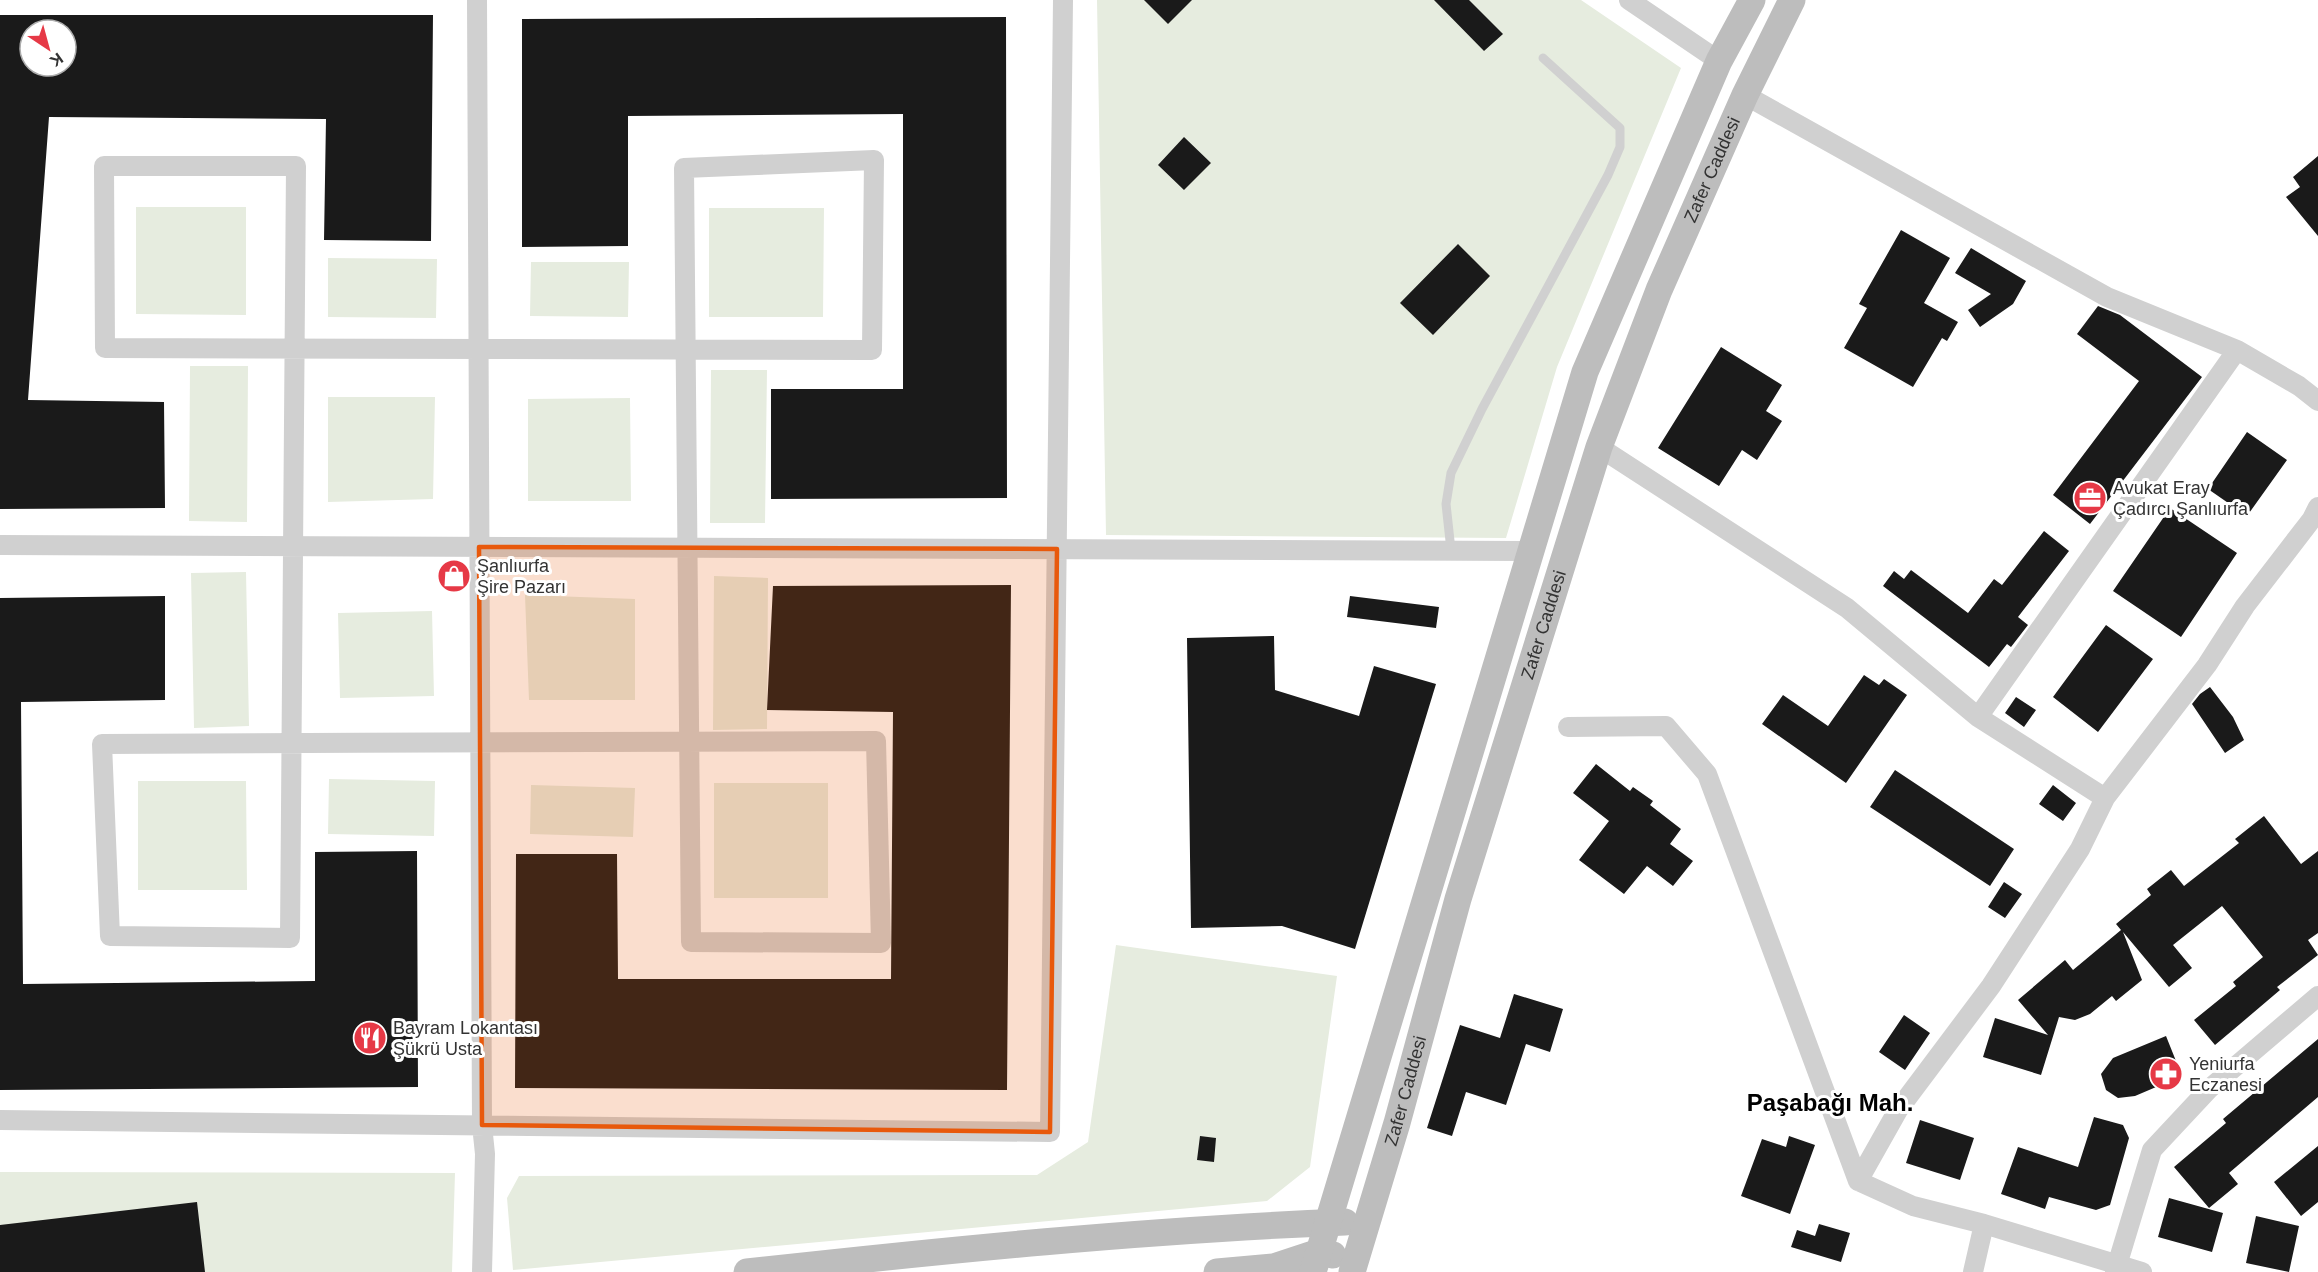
<svg xmlns="http://www.w3.org/2000/svg" width="2318" height="1272" font-family="Helvetica,sans-serif">
	<rect width="100%" height="100%" fill="#fff"/>
	<!-- green -->
	<path fill="#e6ecdf" d="M 1097,0 L 1581,0 L 1681,68 L 1557,367 L 1506,538 L 1106,535 Z
		M 136,207 L 246,207 L 246,315 L 136,314 Z
		M 709,208 L 824,208 L 823,317 L 709,317 Z
		M 328,258 L 437,259 L 436,318 L 328,317 Z
		M 531,262 L 629,262 L 628,317 L 530,316 Z
		M 190,366 L 248,366 L 247,522 L 189,521 Z
		M 711,370 L 767,370 L 765,523 L 710,523 Z
		M 328,397 L 435,397 L 433,499 L 328,502 Z
		M 630,398 L 631,501 L 528,501 L 528,399 Z
		M 246,572 L 249,726 L 194,728 L 191,573 Z
		M 714,576 L 768,578 L 767,729 L 713,730 Z
		M 525,595 L 635,599 L 635,700 L 529,700 Z
		M 432,611 L 434,696 L 340,698 L 338,613 Z
		M 329,779 L 435,781 L 434,836 L 328,834 Z
		M 138,781 L 246,781 L 247,890 L 138,890 Z
		M 714,783 L 828,783 L 828,898 L 714,898 Z
		M 531,785 L 635,788 L 633,837 L 530,834 Z
		M 1116,945 L 1337,976 L 1310,1167 L 1267,1201 L 513,1270 L 507,1198 L 519,1176 L 1037,1175 L 1088,1142 Z
		M 0,1172 L 455,1173 L 452,1272 L 0,1272 Z"/>
	<!-- building -->
	<path fill="#1a1a1a" fill-rule="evenodd" d="M 1144,0 L 1192,0 L 1168,24 Z
		M 1434,0 L 1469,0 L 1503,34 L 1484,51 Z
		M 0,15 L 433,15 L 431,241 L 324,240 L 326,119 L 49,117 L 28,400 L 164,402 L 165,508 L 0,509 ZM 30,30 L 66,30 L 66,66 L 30,66 Z
		M 1006,17 L 1007,498 L 771,499 L 771,389 L 903,389 L 903,114 L 628,116 L 628,246 L 522,247 L 522,19 Z
		M 1184,137 L 1211,163 L 1184,190 L 1158,165 Z
		M 2318,156 L 2318,236 L 2286,197 L 2300,187 L 2293,177 Z
		M 1901,230 L 1950,258 L 1924,303 L 1958,322 L 1947,341 L 1942,338 L 1913,387 L 1844,348 L 1867,308 L 1859,304 Z
		M 1458,244 L 1490,276 L 1433,335 L 1400,303 Z
		M 1971,248 L 2026,281 L 2013,304 L 1980,327 L 1968,310 L 1991,294 L 1955,273 Z
		M 2098,306 L 2120,315 L 2202,377 L 2090,524 L 2053,495 L 2139,381 L 2077,334 Z
		M 1721,347 L 1782,385 L 1766,411 L 1782,421 L 1757,460 L 1742,450 L 1719,486 L 1658,448 Z
		M 2247,432 L 2287,460 L 2247,516 L 2208,489 Z
		M 2170,508 L 2237,553 L 2181,637 L 2113,591 Z
		M 2044,531 L 2069,551 L 2018,617 L 2028,625 L 2011,647 L 2007,644 L 1989,667 L 1883,586 L 1894,571 L 1904,579 L 1911,570 L 1968,613 L 1994,579 L 2002,585 Z
		M 1011,585 L 1007,1090 L 515,1088 L 516,854 L 617,854 L 618,979 L 891,979 L 893,712 L 767,710 L 773,586 Z
		M 165,596 L 165,700 L 21,702 L 23,984 L 315,981 L 315,852 L 417,851 L 418,1087 L 0,1090 L 0,598 Z
		M 1350,596 L 1439,607 L 1436,628 L 1347,617 Z
		M 2106,625 L 2153,659 L 2098,732 L 2053,697 Z
		M 1274,636 L 1275,690 L 1359,716 L 1374,666 L 1436,684 L 1355,949 L 1282,926 L 1191,928 L 1187,638 Z
		M 1864,675 L 1879,685 L 1884,679 L 1907,695 L 1846,783 L 1762,724 L 1783,695 L 1828,726 Z
		M 2210,687 L 2233,717 L 2244,740 L 2225,753 L 2192,704 L 2200,694 Z
		M 2016,697 L 2036,710 L 2024,727 L 2005,713 Z
		M 1596,764 L 1630,791 L 1633,787 L 1653,801 L 1650,805 L 1681,829 L 1670,844 L 1693,861 L 1673,886 L 1647,866 L 1624,894 L 1579,860 L 1609,821 L 1573,793 Z
		M 1895,770 L 2014,849 L 1990,886 L 1870,807 Z
		M 2053,785 L 2076,803 L 2063,821 L 2039,804 Z
		M 2264,816 L 2301,864 L 2318,851 L 2318,933 L 2308,940 L 2318,955 L 2277,987 L 2280,990 L 2240,1024 L 2215,1045 L 2194,1020 L 2236,986 L 2233,982 L 2263,957 L 2222,906 L 2173,945 L 2192,968 L 2169,987 L 2123,932 L 2142,980 L 2116,1001 L 2112,996 L 2090,1014 L 2075,1020 L 2059,1017 L 2041,1075 L 1983,1057 L 1995,1018 L 2048,1035 L 2018,1000 L 2065,960 L 2073,970 L 2121,930 L 2116,924 L 2151,895 L 2147,889 L 2171,870 L 2184,886 L 2239,843 L 2235,839 Z
		M 2004,882 L 2022,894 L 2005,918 L 1988,907 Z
		M 1514,994 L 1563,1009 L 1550,1052 L 1526,1044 L 1506,1105 L 1466,1092 L 1452,1136 L 1427,1128 L 1460,1025 L 1500,1038 Z
		M 1904,1015 L 1930,1033 L 1905,1070 L 1879,1052 Z
		M 2166,1036 L 2182,1076 L 2135,1096 L 2118,1098 L 2106,1090 L 2101,1074 L 2113,1058 Z
		M 2318,1039 L 2318,1097 L 2229,1173 L 2238,1184 L 2209,1208 L 2174,1167 L 2226,1123 L 2223,1119 Z
		M 2094,1117 L 2123,1125 L 2129,1138 L 2110,1205 L 2096,1210 L 2049,1197 L 2045,1209 L 2001,1194 L 2018,1147 L 2078,1167 Z
		M 1920,1120 L 1974,1138 L 1960,1180 L 1906,1163 Z
		M 1200,1136 L 1216,1138 L 1214,1162 L 1197,1160 Z
		M 1789,1136 L 1815,1145 L 1790,1214 L 1741,1196 L 1762,1139 L 1786,1147 Z
		M 2318,1146 L 2318,1202 L 2301,1216 L 2274,1182 Z
		M 2169,1198 L 2223,1213 L 2212,1252 L 2158,1237 Z
		M 197,1202 L 205,1272 L 0,1272 L 0,1225 Z
		M 2256,1216 L 2299,1226 L 2289,1272 L 2246,1263 Z
		M 1819,1224 L 1850,1233 L 1841,1262 L 1791,1247 L 1797,1230 L 1815,1236 Z"/>
	<g fill="none" stroke-linecap="round" stroke-linejoin="round">
		<!-- service -->
		<path stroke="#d0d0d0" stroke-width="9" d="M 1451,550 L 1446,504 L 1451,473 L 1482,409 L 1608,175 L 1620,147 L 1620,128 L 1543,58"/>
		<!-- minor -->
		<path stroke="#d0d0d0" stroke-width="20" d="M 477,0 L 482,1125 L 485,1154 L 482,1272
			M 1629,0 L 1719,61
			M 1745,95 L 2107,297 L 2237,350 L 2299,386 L 2318,401
			M 874,160 L 684,168 C 686,426 689,684 691,942 L 881,943 L 876,741 C 618,741 360,743 102,744 L 110,936 L 290,938 C 292,681 294,423 296,166 L 104,166 L 105,348 C 361,349 616,349 872,350 L 874,160
			M 1599,447 L 1847,608 L 1978,717 L 2105,798
			M 0,545 L 1531,551
			M 1978,717 L 2237,350
			M 1568,727 L 1666,726 L 1707,774 L 1858,1181 L 1913,1206 L 1984,1224 L 2142,1272
			M 0,1120 L 1050,1132 L 1063,0
			M 1858,1181 L 1898,1110 L 1991,986 L 2080,849 L 2105,798 L 2207,665 L 2245,606 L 2312,519 L 2318,507
			M 1973,1272 L 1984,1224
			M 2115,1272 L 2152,1150 L 2209,1089 L 2318,996"/>
		<!-- secondary -->
		<g stroke="#bdbdbd" stroke-width="27">
			<path d="M 747,1272 C 946,1250 1145,1230 1345,1222"/>
			<path d="M 1217,1272 L 1274,1267 L 1319,1252 L 1333,1255"/>
			<path d="M 1313,1272 L 1585,372 L 1719,61 L 1752,0"/>
			<path id="s1" d="M 1352,1272 L 1397,1123 L 1458,899 L 1599,447 L 1659,290 L 1745,95 L 1792,0"/>
		</g>
	</g>
	<!-- marked area -->
	<path fill="#e8590c" fill-opacity="0.2" stroke="#e8590c" stroke-width="4.5" stroke-linejoin="round" d="M 479,547 L 1057,549 L 1050,1132 L 482,1125 Z"/>
	<!-- icons -->
	<defs>
		<symbol id="office-disc" viewBox="-11 -11 22 22"><circle r="9.5" fill="#e63946" stroke="#fff"/><path d="M-6-3h4V-5.5h4V-3h4V5H-6ZM-1-4.5V-3h2v-1.5ZM-6 0V1H6V0Z" fill="#fff"/></symbol>
		<symbol id="shop-disc" viewBox="-11 -11 22 22"><circle r="9.5" fill="#e63946" stroke="#fff"/><path d="M-5-2.5h2.3a2.7 3.5 0 0 1 5.4 0H5L5.5 6h-11ZM-1.5-2.5h3a1.5 2.3 0 0 0-3 0Z" fill="#fff"/></symbol>
		<symbol id="restaurant-disc" viewBox="-11 -11 22 22"><circle r="9.5" fill="#e63946" stroke="#fff"/><path d="M-5-6h1v4h1v-4h1v4h1v-4h1v5L-1.5 .5V6h-2V.5L-5-1ZM5-6V6H3V1.5H1.5Q1.5-4 5-6Z" fill="#fff"/></symbol>
		<symbol id="pharmacy-disc" viewBox="-11 -11 22 22"><circle r="9.5" fill="#e63946" stroke="#fff"/><path d="M-2-6h4v4h4v4h-4v4h-4v-4h-4v-4h4Z" fill="#fff"/></symbol>
	</defs>
	<g fill-rule="evenodd">
		<use href="#office-disc" x="2071" y="479" width="38" height="38"/>
		<use href="#shop-disc" x="435" y="557" width="38" height="38"/>
		<use href="#restaurant-disc" x="351" y="1019" width="38" height="38"/>
		<use href="#pharmacy-disc" x="2147" y="1055" width="38" height="38"/>
	</g>
	<g text-anchor="middle" stroke-width="6" stroke-linejoin="round" paint-order="stroke">
		<!-- street labels -->
		<g font-size="18" fill="#333" stroke="#fff">
			<text dy="6" stroke="none"><textPath href="#s1" startOffset="1161">Zafer Caddesi</textPath></text>
			<text dy="6" stroke="none"><textPath href="#s1" startOffset="675">Zafer Caddesi</textPath></text>
			<text dy="6" stroke="none"><textPath href="#s1" startOffset="189">Zafer Caddesi</textPath></text>
		</g>
		<!-- poi labels -->
		<g font-size="18" fill="#333" stroke="#fff" text-anchor="start">
			<text x="2113" y="494">Avukat Eray<tspan x="2113" dy="21">Çadırcı Şanlıurfa</tspan></text>
			<text x="477" y="572">Şanlıurfa<tspan x="477" dy="21">Şire Pazarı</tspan></text>
			<text x="393" y="1034">Bayram Lokantası<tspan x="393" dy="21">Şükrü Usta</tspan></text>
			<text x="2189" y="1070">Yeniurfa<tspan x="2189" dy="21">Eczanesi</tspan></text>
		</g>
		<!-- district labels -->
		<g font-size="24" font-weight="bold" fill="#000" stroke="#fff">
			<text x="1830" y="1111">Paşabağı Mah.</text>
		</g>
	</g>
	<!-- north arrow -->
	<g transform="translate(48 48) rotate(144)"><circle r="28" fill="#ffffff" stroke="#adadad" stroke-width="1.5"/>
	<path d="M0-4.5L10 22L0 15L-10 22Z" fill="#e63946"/>
	<text y="-9" font-size="16" font-weight="bold" text-anchor="middle" fill="#333333">K</text>
	</g>
</svg>
